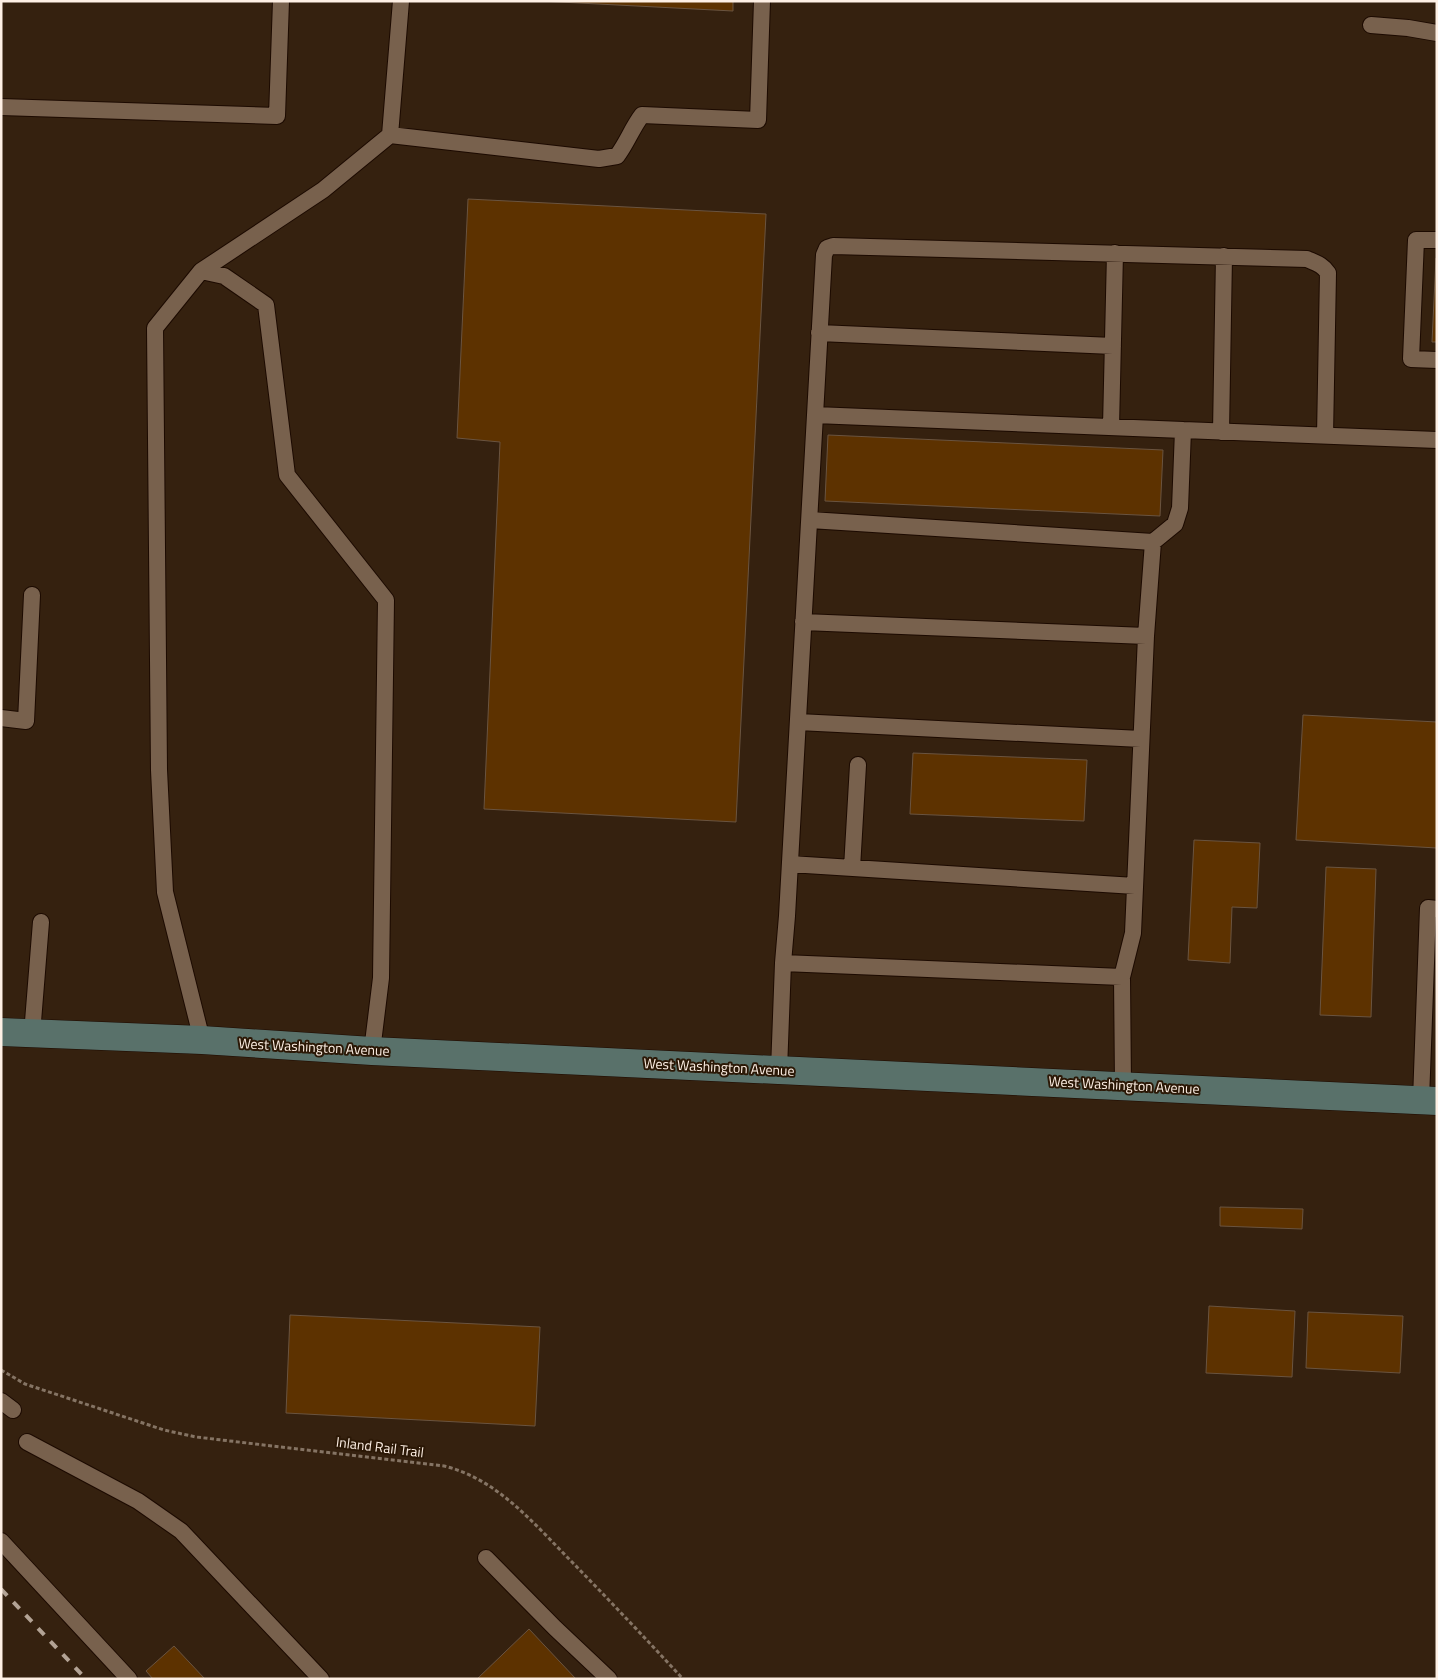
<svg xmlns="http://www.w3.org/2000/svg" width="1438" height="1680" font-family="'Titillium Web',sans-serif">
	<rect width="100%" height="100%" fill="#35210f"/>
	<!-- building -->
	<path fill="#5d3200" stroke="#6a5440" d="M 540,1 L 733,1 L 733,11 Z
		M 468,199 L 766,214 L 736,822 L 484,809 L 500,442 L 457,438 Z
		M 1436,258 L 1437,258 L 1437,342 L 1432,342 Z
		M 828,435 L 1163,450 L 1160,516 L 825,501 Z
		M 1303,715 L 1437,722 L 1437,848 L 1296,840 Z
		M 913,753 L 1087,760 L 1084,821 L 910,814 Z
		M 1194,840 L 1260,843 L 1257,908 L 1232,907 L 1230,963 L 1188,960 Z
		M 1326,867 L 1376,869 L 1371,1017 L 1320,1015 Z
		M 1220,1207 L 1303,1209 L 1302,1229 L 1220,1226 Z
		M 1209,1306 L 1295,1311 L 1292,1377 L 1206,1373 Z
		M 1308,1312 L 1403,1316 L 1400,1373 L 1306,1368 Z
		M 290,1315 L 540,1327 L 535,1426 L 286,1413 Z
		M 529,1629 L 576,1679 L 477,1679 Z
		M 174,1646 L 205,1679 L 153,1679 L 146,1671 Z"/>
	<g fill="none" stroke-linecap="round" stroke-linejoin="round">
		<defs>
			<path id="lane" d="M 1371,25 L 1408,28 L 1437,33
				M 1,107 L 277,116 L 281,1
				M 390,135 L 599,159 L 617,156 C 627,143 632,128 642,115 L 758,120 L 762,1
				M 1437,240 L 1416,240 L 1411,359 L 1437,360
				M 201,271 L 323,190 L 390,135 L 401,1
				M 819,333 L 1113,346
				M 815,415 L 824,255 L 827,248 L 833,246 L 1307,259 C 1316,263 1323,265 1328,273 L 1325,436
				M 1111,427 L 1115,253
				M 1183,430 L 1437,440
				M 1221,432 L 1224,256
				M 810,520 L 1153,542
				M 803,622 L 1146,636
				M 1,718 L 26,721 L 32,595
				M 798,722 L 1141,739
				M 790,864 L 1135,886
				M 852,868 L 858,765
				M 783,963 L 1122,977
				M 32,1034 L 41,922
				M 202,1040 L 165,892 L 159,770 L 155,328 L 201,271 L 224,276 L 266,305 L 287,475 L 386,600 L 381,978 L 372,1051
				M 779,1070 L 783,963 L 787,916 L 815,415 L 1183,430 L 1180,508 L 1175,524 L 1153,542 L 1146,636 L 1133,933 L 1122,977 L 1123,1085
				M 1421,1100 L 1428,908 L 1437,909
				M 1,1401 L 13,1410
				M 27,1442 L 138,1501 L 181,1531 L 321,1679
				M 1,1541 L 129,1679
				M 486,1558 L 555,1628 L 609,1679"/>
			<path id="secondary" d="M 1,1032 L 202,1040 L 372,1051 L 1437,1101"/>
		</defs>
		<!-- lane casing -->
		<use href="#lane" stroke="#1c0a00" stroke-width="18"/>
		<!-- secondary casing -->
		<use href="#secondary" stroke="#1c0a00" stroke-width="29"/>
		<!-- path -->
		<path stroke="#857464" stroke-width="3" stroke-dasharray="4 2.5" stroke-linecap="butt" d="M 1,1370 L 25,1384 L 164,1430 L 196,1437 L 444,1466 C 498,1479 535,1525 573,1563 C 610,1601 647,1640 683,1679"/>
		<!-- lane -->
		<use href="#lane" stroke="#78614d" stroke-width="16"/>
		<!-- secondary -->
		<use href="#secondary" stroke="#59716a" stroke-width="28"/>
		<!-- rail -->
		<path stroke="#b3a395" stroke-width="4" stroke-dasharray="9 9" stroke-linecap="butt" d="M 1,1589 L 86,1679"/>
	</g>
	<g text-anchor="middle" stroke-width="4" stroke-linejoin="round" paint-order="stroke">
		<!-- street labels -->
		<g font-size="14" fill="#fef0e5" stroke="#2b1806">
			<text transform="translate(314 1047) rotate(3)" y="5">West Washington Avenue</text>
			<text transform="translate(719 1067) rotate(3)" y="5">West Washington Avenue</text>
			<text transform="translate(1124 1085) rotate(3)" y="5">West Washington Avenue</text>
			<text transform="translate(380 1447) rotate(7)" y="5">Inland Rail Trail</text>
		</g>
	</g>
	<!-- border -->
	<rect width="1438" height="1680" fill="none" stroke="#fef0e5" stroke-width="5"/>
</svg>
